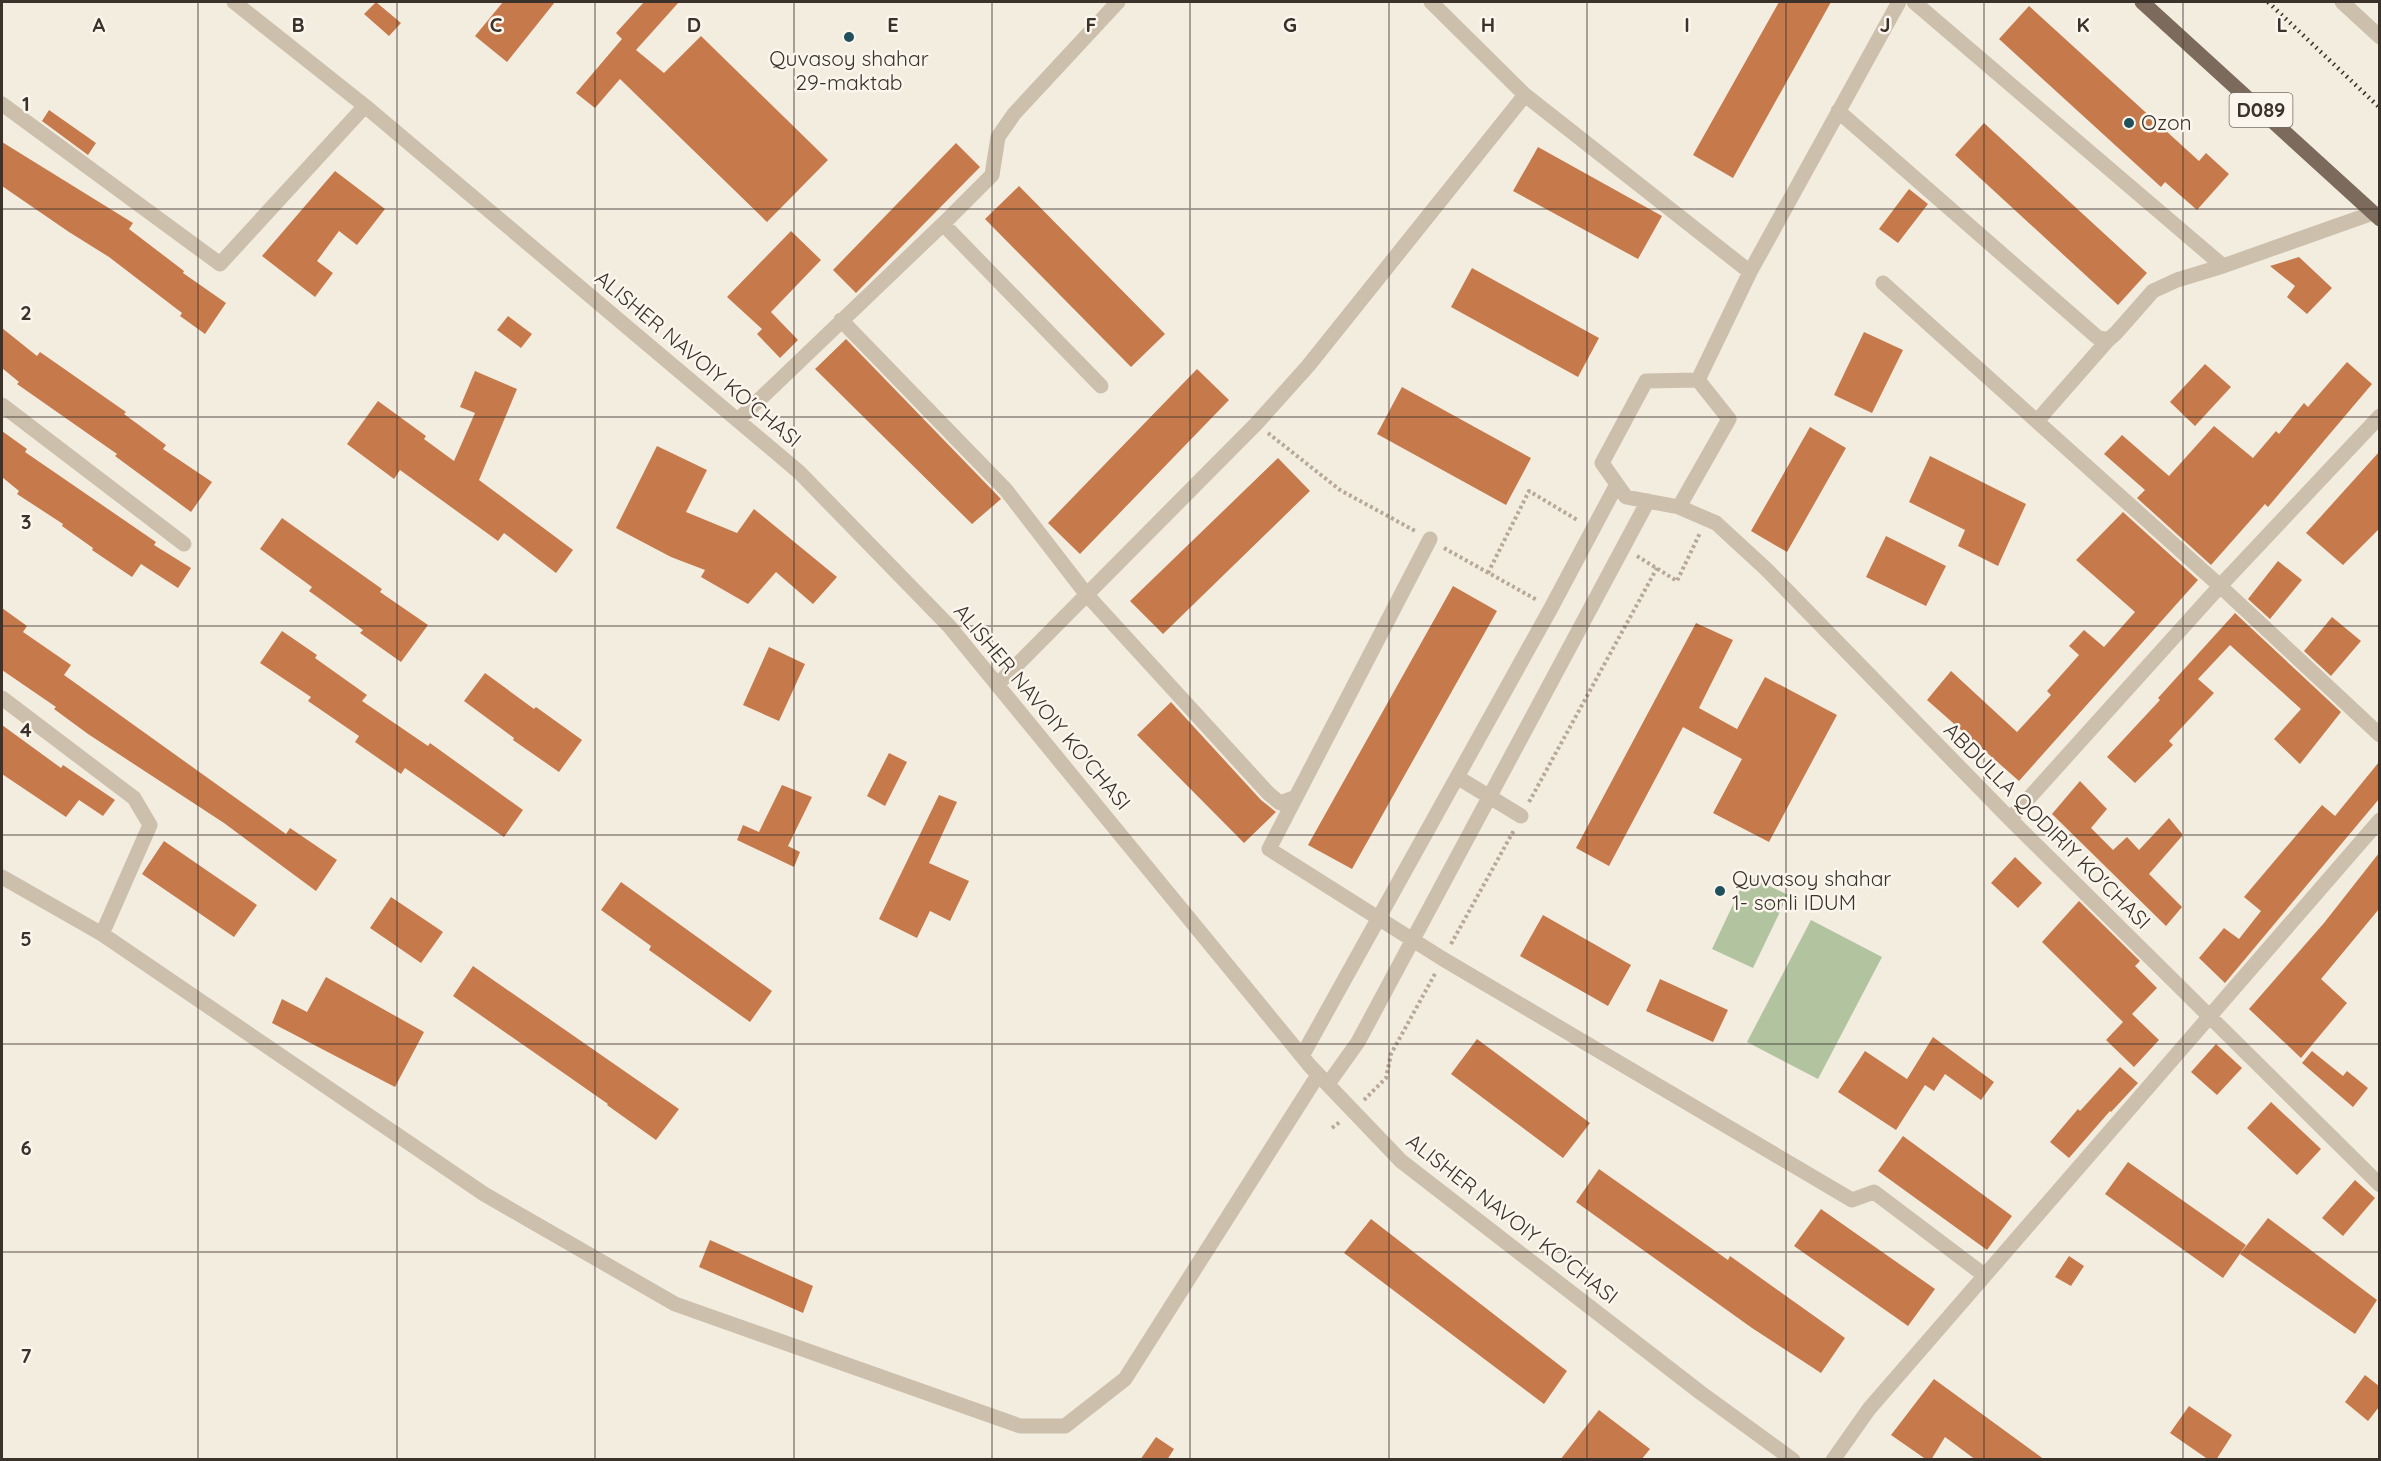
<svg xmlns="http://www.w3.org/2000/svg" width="2381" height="1461" font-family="Quicksand,sans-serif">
	<rect width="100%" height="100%" fill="#f3ede0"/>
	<!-- green -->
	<path fill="#b2c3a0" d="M 1747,875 L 1788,895 L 1753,968 L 1712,949 Z
		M 1811,920 L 1882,957 L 1818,1079 L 1747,1042 Z"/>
	<!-- building -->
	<path fill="#c67a4c" d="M 376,2 L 401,23 L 389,36 L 364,14 Z
		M 503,2 L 555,2 L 507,62 L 475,36 Z
		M 644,2 L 679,2 L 636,50 L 664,73 L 701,36 L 828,160 L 767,222 L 620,79 L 595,108 L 576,93 L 622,39 L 616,33 Z
		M 1779,2 L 1831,2 L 1733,178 L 1693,155 Z
		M 2029,6 L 2199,161 L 2206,153 L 2229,174 L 2197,210 L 2165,182 L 2161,187 L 1999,39 Z
		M 49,110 L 96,143 L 88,155 L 42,121 Z
		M 1984,123 L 2147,273 L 2118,305 L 1955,155 Z
		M 2,142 L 133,223 L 129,229 L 184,271 L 183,273 L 226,303 L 205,334 L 180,316 L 182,313 L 109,257 L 69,232 L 2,186 Z
		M 956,143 L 980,167 L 856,293 L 833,270 Z
		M 1538,147 L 1662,216 L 1638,259 L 1513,191 Z
		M 335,171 L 385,209 L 357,245 L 339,231 L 317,261 L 333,273 L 315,297 L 262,256 Z
		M 1019,186 L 1165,334 L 1131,367 L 985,219 Z
		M 1909,189 L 1928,204 L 1898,243 L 1879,229 Z
		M 791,231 L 821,260 L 771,312 L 798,340 L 780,358 L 757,334 L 762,329 L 727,297 Z
		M 2299,257 L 2332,288 L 2307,314 L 2287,297 L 2295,286 L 2270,266 Z
		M 1472,268 L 1599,338 L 1578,377 L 1451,307 Z
		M 508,316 L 532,334 L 521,348 L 497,330 Z
		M 2,328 L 37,356 L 40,352 L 126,412 L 124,414 L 166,445 L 163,449 L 212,482 L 191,512 L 115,456 L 117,454 L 17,384 L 19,382 L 2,368 Z
		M 1864,332 L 1903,350 L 1872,413 L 1834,395 Z
		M 846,339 L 1001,499 L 972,524 L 815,369 Z
		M 2347,362 L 2372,384 L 2268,507 L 2265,504 L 2211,565 L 2137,498 L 2145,490 L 2104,454 L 2122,435 L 2169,476 L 2214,426 L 2253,458 L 2276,431 L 2279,434 L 2304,403 L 2308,407 Z
		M 2205,364 L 2231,387 L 2195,426 L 2170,402 Z
		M 1197,369 L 1229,400 L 1080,554 L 1048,523 Z
		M 475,371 L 517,389 L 479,480 L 573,550 L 556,573 L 504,533 L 498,541 L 400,470 L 394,479 L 347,444 L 378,401 L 426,436 L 424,439 L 454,461 L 475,413 L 460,407 Z
		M 1402,387 L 1531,458 L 1506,505 L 1377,434 Z
		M 1810,427 L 1846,448 L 1787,552 L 1751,531 Z
		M 2,431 L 27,449 L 25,452 L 156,542 L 154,545 L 191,568 L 178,588 L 141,564 L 132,577 L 92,550 L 93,548 L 62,526 L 63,524 L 17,494 L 19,491 L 2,477 Z
		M 657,446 L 707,470 L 686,512 L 737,533 L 754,509 L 837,577 L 813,604 L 776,572 L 748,604 L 701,577 L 705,570 L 671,557 L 616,528 Z
		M 2379,452 L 2379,529 L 2343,565 L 2306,533 Z
		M 1930,456 L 2026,504 L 1998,566 L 1958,546 L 1965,530 L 1909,502 Z
		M 1278,458 L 1310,491 L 1163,634 L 1130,601 Z
		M 2123,512 L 2198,580 L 2019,781 L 1927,700 L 1951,671 L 2017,732 L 2051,695 L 2047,691 L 2079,655 L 2069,646 L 2084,630 L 2104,647 L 2135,612 L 2076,560 Z
		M 282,518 L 382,589 L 380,592 L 428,625 L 401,662 L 360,633 L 363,630 L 309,591 L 312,587 L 260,549 Z
		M 1886,536 L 1946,566 L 1926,606 L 1866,577 Z
		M 2278,561 L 2302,580 L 2270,619 L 2248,599 Z
		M 1453,586 L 1497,611 L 1352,869 L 1308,845 Z
		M 2,608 L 27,626 L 23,632 L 71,665 L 64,675 L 286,834 L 290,828 L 337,860 L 316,891 L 224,823 L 88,734 L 54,709 L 56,707 L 2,670 Z
		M 2235,613 L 2341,712 L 2300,764 L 2274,739 L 2301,709 L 2230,645 L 2198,679 L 2214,693 L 2169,741 L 2173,745 L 2135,783 L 2107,757 L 2160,700 L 2158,698 Z
		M 2332,617 L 2361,641 L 2331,676 L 2304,651 Z
		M 1696,623 L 1733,640 L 1699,708 L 1737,729 L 1765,677 L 1837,715 L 1769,842 L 1713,813 L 1742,759 L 1683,727 L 1609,866 L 1576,848 Z
		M 282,631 L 317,655 L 315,658 L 367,695 L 362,701 L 428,746 L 430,743 L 523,810 L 504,837 L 405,768 L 401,774 L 355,742 L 359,736 L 308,701 L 311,697 L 260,663 Z
		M 769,647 L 805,664 L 779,721 L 743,705 Z
		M 485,673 L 534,709 L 536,707 L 582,740 L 559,772 L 513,740 L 514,738 L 464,701 Z
		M 1171,702 L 1261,800 L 1276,812 L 1244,843 L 1137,735 Z
		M 2,725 L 61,768 L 63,765 L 115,800 L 103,816 L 79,800 L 66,817 L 2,774 Z
		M 889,753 L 907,762 L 885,806 L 867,796 Z
		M 2379,762 L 2379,799 L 2225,983 L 2199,958 L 2224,928 L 2239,939 L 2261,911 L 2244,897 L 2322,805 L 2335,816 Z
		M 2080,781 L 2107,809 L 2091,828 L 2113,850 L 2127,837 L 2139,850 L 2169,818 L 2183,835 L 2149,874 L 2182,907 L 2166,926 L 2052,814 Z
		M 782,785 L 812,797 L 788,846 L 800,852 L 794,867 L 737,840 L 743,825 L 759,832 Z
		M 939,795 L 957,802 L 929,863 L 969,881 L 950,921 L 930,911 L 917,938 L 879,919 Z
		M 164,841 L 257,905 L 234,937 L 142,874 Z
		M 2379,853 L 2379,909 L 2321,979 L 2347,1003 L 2301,1058 L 2249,1009 L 2324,923 Z
		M 2015,857 L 2042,883 L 2018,908 L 1991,883 Z
		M 621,882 L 772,991 L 750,1022 L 649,950 L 651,946 L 601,910 Z
		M 391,897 L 443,932 L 421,963 L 370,928 Z
		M 2079,901 L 2140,961 L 2135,966 L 2157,988 L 2132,1014 L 2159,1040 L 2134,1067 L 2106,1040 L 2123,1022 L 2042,942 Z
		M 1543,915 L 1631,965 L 1608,1006 L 1520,956 Z
		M 473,966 L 679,1109 L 656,1140 L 607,1105 L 608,1104 L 453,996 Z
		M 326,977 L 424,1032 L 395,1087 L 272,1023 L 282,999 L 307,1012 Z
		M 1660,979 L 1728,1010 L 1713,1042 L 1646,1011 Z
		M 1933,1037 L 1994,1082 L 1981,1100 L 1945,1074 L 1934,1091 L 1925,1085 L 1896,1130 L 1838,1092 L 1865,1051 L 1907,1079 Z
		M 1477,1039 L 1590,1123 L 1563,1158 L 1451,1074 Z
		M 2216,1044 L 2242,1068 L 2217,1095 L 2191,1072 Z
		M 2312,1051 L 2343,1076 L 2347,1071 L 2368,1088 L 2353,1107 L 2302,1063 Z
		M 2120,1067 L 2138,1083 L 2111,1112 L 2110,1111 L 2069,1158 L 2050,1142 L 2078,1109 L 2080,1111 Z
		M 2271,1102 L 2321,1149 L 2297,1175 L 2247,1128 Z
		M 1903,1136 L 2012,1216 L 1987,1250 L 1878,1171 Z
		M 2128,1162 L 2246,1245 L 2223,1278 L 2105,1194 Z
		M 1599,1169 L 1728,1260 L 1730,1256 L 1845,1338 L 1821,1373 L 1752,1328 L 1576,1202 Z
		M 2355,1180 L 2375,1198 L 2343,1236 L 2322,1218 Z
		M 1821,1209 L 1935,1289 L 1908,1326 L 1794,1246 Z
		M 2268,1218 L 2377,1300 L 2355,1334 L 2240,1254 Z
		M 1371,1219 L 1567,1371 L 1544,1404 L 1344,1253 Z
		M 710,1240 L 813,1286 L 803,1313 L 699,1267 Z
		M 2069,1256 L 2084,1266 L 2071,1286 L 2055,1277 Z
		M 2365,1375 L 2379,1386 L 2379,1407 L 2368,1421 L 2345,1402 Z
		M 1934,1379 L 2045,1460 L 1976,1460 L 1945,1437 L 1931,1460 L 1927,1460 L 1891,1435 Z
		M 2189,1406 L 2232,1435 L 2216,1460 L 2209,1460 L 2170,1433 Z
		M 1599,1410 L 1650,1449 L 1641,1460 L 1560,1460 Z
		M 1156,1437 L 1174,1449 L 1167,1460 L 1140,1460 Z"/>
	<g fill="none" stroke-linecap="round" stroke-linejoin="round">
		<!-- path -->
		<path stroke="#b8a996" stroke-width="4" stroke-dasharray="3 3" stroke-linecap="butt" d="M 1268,433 L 1340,490 L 1417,532
			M 1444,548 L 1537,600
			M 1637,556 L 1677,581 L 1700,533
			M 1488,573 L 1529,491 L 1579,521
			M 1529,802 L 1657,568
			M 1451,944 L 1514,830
			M 1364,1100 L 1386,1078 L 1391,1054 L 1436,972
			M 1332,1128 L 1341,1121"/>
		<!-- minor -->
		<path stroke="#ccbfac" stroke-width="15" d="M 234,2 L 365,106 L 799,472 L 949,626 L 1310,1066 L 1401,1161 L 1701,1393 L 1793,1460
			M 1431,2 L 1525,95 L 1750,272
			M 1914,2 L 2223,266
			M 2342,2 L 2380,37
			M 2,104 L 220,264 L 365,106
			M 1838,111 L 2097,337 L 2108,340 L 2116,333 L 2153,291 L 2177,280 L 2223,266 L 2373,213
			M 943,224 L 1101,386
			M 1883,283 L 2220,586 L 2380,735
			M 841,320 L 1006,490 L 1087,595 L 1268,793 L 1280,803 L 1296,797 L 1430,539
			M 1698,380 L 1750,272 L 1899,2
			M 1698,380 L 1729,419 L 1679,507 L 1626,497 L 1602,463 L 1646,381 Z
			M 2,405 L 184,544
			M 738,420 L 943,224 L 992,175 L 998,137 L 1014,114 L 1118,2
			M 2037,421 L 2108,340
			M 1679,507 L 1716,523 L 1766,569 L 2010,819 L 2380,1185
			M 997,685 L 1256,424 L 1308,366 L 1525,95
			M 2,698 L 134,798 L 150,825 L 102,934
			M 1457,777 L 1521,816
			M 1296,797 L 1269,849 L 1443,959 L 1852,1200 L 1874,1192 L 1984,1275
			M 2010,819 L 2220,586 L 2380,416
			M 2,877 L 102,934 L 484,1194 L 675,1304 L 1020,1426 L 1065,1426 L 1125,1379 L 1318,1075
			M 1302,1056 L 1551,608 L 1617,484
			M 1328,1084 L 1358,1042 L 1648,501
			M 1833,1460 L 1869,1409 L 2380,820"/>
		<!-- major -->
		<path stroke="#7c6b5c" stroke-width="15" d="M 2142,2 L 2380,219"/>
		<!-- rail -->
		<path stroke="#3a322b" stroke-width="4.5" stroke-dasharray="1.5 4.5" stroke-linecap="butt" d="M 2268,2 L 2380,108"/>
	</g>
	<!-- grid -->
	<path fill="none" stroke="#3a322b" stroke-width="1.5" stroke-opacity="0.55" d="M 198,2 L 198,1460M 397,2 L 397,1460M 595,2 L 595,1460M 794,2 L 794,1460M 992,2 L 992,1460M 1190,2 L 1190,1460M 1389,2 L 1389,1460M 1587,2 L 1587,1460M 1786,2 L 1786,1460M 1984,2 L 1984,1460M 2183,2 L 2183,1460M 2,209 L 2380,209M 2,417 L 2380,417M 2,626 L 2380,626M 2,835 L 2380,835M 2,1044 L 2380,1044M 2,1252 L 2380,1252"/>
	<!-- markers -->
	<g fill="#1f505c" stroke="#fbf6ed" stroke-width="2">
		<circle cx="849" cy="37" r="6"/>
		<circle cx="2129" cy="123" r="6"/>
		<circle cx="1720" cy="891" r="6"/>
	</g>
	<g text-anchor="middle" stroke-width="5" stroke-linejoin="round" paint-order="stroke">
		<!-- shield labels -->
		<rect fill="#fbf6ed" stroke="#746d65" stroke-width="1.5" x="2229.5" y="93" width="63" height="34" rx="4.5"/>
		<g font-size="20" font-weight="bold" fill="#3a322b">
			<text x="2261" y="117">D089</text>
		</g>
		<!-- poi labels -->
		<g font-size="21" fill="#3a322b" stroke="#fbf6ed" text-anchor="start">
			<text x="849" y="66" text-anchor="middle">Quvasoy shahar<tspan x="849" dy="24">29-maktab</tspan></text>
			<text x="2141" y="130">Ozon</text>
			<text x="1732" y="886">Quvasoy shahar<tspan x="1732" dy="24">1- sonli IDUM</tspan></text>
		</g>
		<!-- street labels -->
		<g font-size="21" fill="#3a322b" stroke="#fbf6ed">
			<text transform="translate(698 359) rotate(40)" y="7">ALISHER NAVOIY KO'CHASI</text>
			<text transform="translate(1042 707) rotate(50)" y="7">ALISHER NAVOIY KO'CHASI</text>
			<text transform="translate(2047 826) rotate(45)" y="7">ABDULLA QODIRIY KO'CHASI</text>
			<text transform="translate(1512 1219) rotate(38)" y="7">ALISHER NAVOIY KO'CHASI</text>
		</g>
	</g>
	<g font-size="20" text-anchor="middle" font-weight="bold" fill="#3a322b" stroke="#fbf6ed" stroke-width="5" stroke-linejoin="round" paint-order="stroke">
		<text x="99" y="32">A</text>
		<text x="298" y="32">B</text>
		<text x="496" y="32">C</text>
		<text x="694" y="32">D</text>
		<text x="893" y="32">E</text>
		<text x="1091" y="32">F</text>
		<text x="1290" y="32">G</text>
		<text x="1488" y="32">H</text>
		<text x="1687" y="32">I</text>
		<text x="1885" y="32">J</text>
		<text x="2083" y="32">K</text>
		<text x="2282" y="32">L</text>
		<text x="26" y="111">1</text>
		<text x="26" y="320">2</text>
		<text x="26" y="529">3</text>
		<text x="26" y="737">4</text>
		<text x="26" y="946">5</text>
		<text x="26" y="1155">6</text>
		<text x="26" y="1363">7</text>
	</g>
	<!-- border -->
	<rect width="2381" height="1461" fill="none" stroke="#3a322b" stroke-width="6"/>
</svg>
